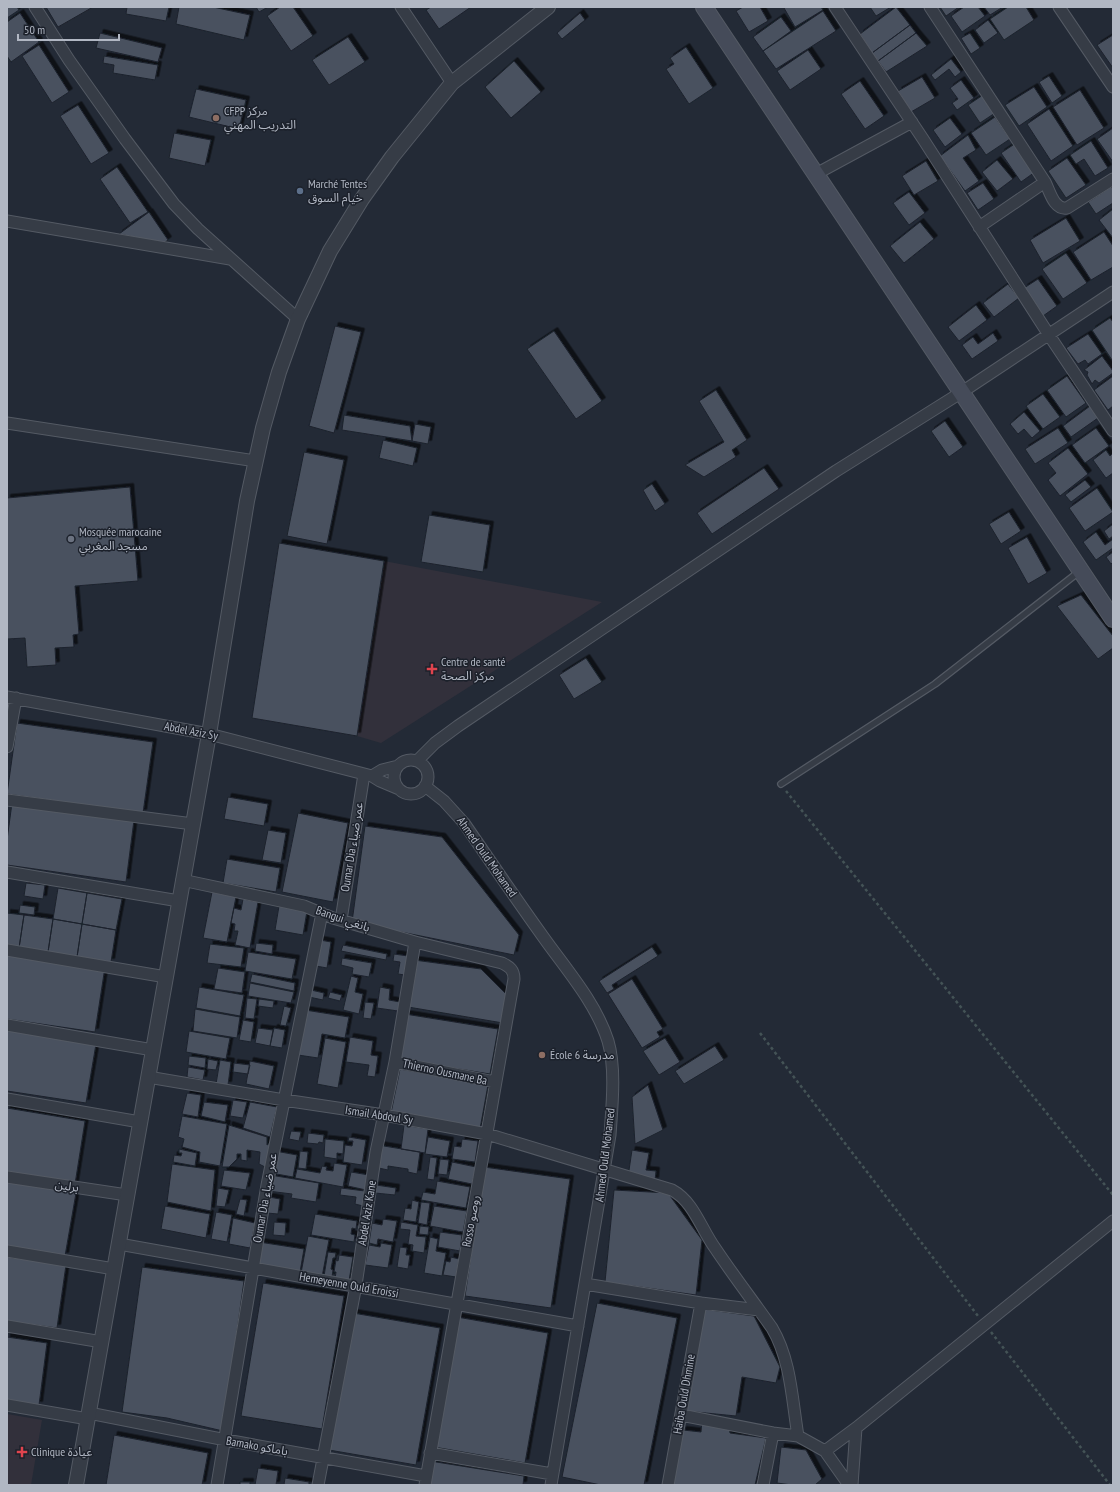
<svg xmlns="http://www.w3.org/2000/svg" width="1120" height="1492" font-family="'PT Sans Narrow','Noto Sans Arabic',sans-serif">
	<defs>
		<filter id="shadow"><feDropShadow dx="3.5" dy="-3.5" stdDeviation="0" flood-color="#0009"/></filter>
	</defs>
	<rect width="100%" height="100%" fill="#232a36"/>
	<!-- medical -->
	<path fill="#32303b" d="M 384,561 L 602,602 L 381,743 L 357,736 Z
		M 7,1414 L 42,1420 L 31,1485 L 7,1485 Z"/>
	<!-- building -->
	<path fill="#49515f" stroke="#1d232d" filter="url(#shadow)" d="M 7,7 L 17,7 L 19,10 L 7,18 Z
		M 46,7 L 93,7 L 58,27 Z
		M 127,7 L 169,7 L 166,21 L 126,14 Z
		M 179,7 L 213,7 L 250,15 L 244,40 L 176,24 Z
		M 256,7 L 268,7 L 259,12 Z
		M 280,7 L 293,7 L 313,36 L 291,51 L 267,16 Z
		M 431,7 L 471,7 L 439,29 L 426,10 Z
		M 743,7 L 760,7 L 768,21 L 749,32 L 736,11 Z
		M 786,7 L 821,7 L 823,10 L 795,27 L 784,8 Z
		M 870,7 L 891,7 L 876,16 Z
		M 896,7 L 910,25 L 872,53 L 860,34 Z
		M 940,7 L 959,7 L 946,16 Z
		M 964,7 L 978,7 L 985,16 L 962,32 L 951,16 Z
		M 984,7 L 1003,7 L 990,15 Z
		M 1008,7 L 1026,7 L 1034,20 L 1004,40 L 990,19 Z
		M 823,11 L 836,31 L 776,69 L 763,51 Z
		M 20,13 L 39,42 L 11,62 L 7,56 L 7,22 Z
		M 580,13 L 585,20 L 562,39 L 557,33 Z
		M 781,17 L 791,31 L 763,51 L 753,37 Z
		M 988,20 L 998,33 L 984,43 L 975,30 Z
		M 910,25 L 916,33 L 878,61 L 872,53 Z
		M 100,33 L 162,48 L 158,62 L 96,48 Z
		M 916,33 L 927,46 L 886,72 L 878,61 Z
		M 970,33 L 980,48 L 971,54 L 961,38 Z
		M 1113,35 L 1113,68 L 1097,45 Z
		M 348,37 L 365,62 L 329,85 L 312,60 Z
		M 39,45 L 69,92 L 52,103 L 22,56 Z
		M 686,47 L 713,88 L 689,104 L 666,69 L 674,64 L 670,58 Z
		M 808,50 L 821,69 L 790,90 L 777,71 Z
		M 104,56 L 158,65 L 155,80 L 113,73 L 114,65 L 103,63 Z
		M 951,59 L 961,72 L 955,77 L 949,69 L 935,80 L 931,75 Z
		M 514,61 L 541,92 L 511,118 L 485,87 Z
		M 1049,76 L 1062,96 L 1052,103 L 1039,82 Z
		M 922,77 L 935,98 L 911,112 L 898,91 Z
		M 961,80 L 974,98 L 957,110 L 952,103 L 958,99 L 950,88 Z
		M 860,81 L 884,116 L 865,129 L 841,94 Z
		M 1034,87 L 1047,107 L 1019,126 L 1005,105 Z
		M 196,89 L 246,100 L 239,129 L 189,117 Z
		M 1080,90 L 1104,128 L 1077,145 L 1053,107 Z
		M 983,95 L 995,113 L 980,123 L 968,105 Z
		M 78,105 L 109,153 L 91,164 L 60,116 Z
		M 1049,109 L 1073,146 L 1051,161 L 1027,124 Z
		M 995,117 L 1010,139 L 986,155 L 971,133 Z
		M 950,118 L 962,134 L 945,147 L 933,130 Z
		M 1113,128 L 1113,162 L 1097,139 Z
		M 174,133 L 211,140 L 205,166 L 169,158 Z
		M 968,135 L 976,150 L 963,158 L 979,181 L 965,191 L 940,156 Z
		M 1091,141 L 1108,168 L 1095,176 L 1084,159 L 1076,164 L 1070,155 Z
		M 1016,143 L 1035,172 L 1021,182 L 1001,153 Z
		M 1067,158 L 1086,185 L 1066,198 L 1048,171 Z
		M 997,160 L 1013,179 L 997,191 L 982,172 Z
		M 926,161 L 938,181 L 914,195 L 902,176 Z
		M 117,167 L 148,212 L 130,223 L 100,179 Z
		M 983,183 L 994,199 L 978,210 L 967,193 Z
		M 1111,187 L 1113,189 L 1113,203 L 1096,214 L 1088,202 Z
		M 909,192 L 925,213 L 909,225 L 893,203 Z
		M 1113,209 L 1113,238 L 1099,220 Z
		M 149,212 L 168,240 L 164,243 L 119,234 Z
		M 1066,218 L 1080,241 L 1043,263 L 1030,240 Z
		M 920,222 L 934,239 L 904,263 L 890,246 Z
		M 1104,232 L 1113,246 L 1113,267 L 1091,280 L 1073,252 Z
		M 1066,253 L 1087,283 L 1063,299 L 1042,269 Z
		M 1038,279 L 1057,306 L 1043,316 L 1024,288 Z
		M 1008,284 L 1019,298 L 994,317 L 983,303 Z
		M 976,305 L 987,320 L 959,341 L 948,327 Z
		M 1110,318 L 1113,322 L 1113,359 L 1112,360 L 1092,330 Z
		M 335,326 L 361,332 L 334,433 L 309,426 Z
		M 554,331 L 602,401 L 576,419 L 527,349 Z
		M 993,333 L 998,341 L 972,359 L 962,345 L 973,337 L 978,344 Z
		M 1088,334 L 1102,354 L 1088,364 L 1085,360 L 1078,364 L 1066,348 Z
		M 1102,356 L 1113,371 L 1113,373 L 1099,383 L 1095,380 L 1092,384 L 1087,375 L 1088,372 L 1084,370 Z
		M 1067,376 L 1086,403 L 1066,417 L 1047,390 Z
		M 1113,376 L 1113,406 L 1108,410 L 1094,390 Z
		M 716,390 L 747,440 L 732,450 L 736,457 L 704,477 L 685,465 L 724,442 L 699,401 Z
		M 1043,394 L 1060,417 L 1043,429 L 1026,406 Z
		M 1090,406 L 1098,418 L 1071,437 L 1063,426 Z
		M 1024,412 L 1040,431 L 1032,438 L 1024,429 L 1018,434 L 1010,424 Z
		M 344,415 L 410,426 L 412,441 L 342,430 Z
		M 945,421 L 963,447 L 949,457 L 931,431 Z
		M 415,424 L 431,427 L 428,444 L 412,441 Z
		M 1058,428 L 1068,443 L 1035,464 L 1025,449 Z
		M 1096,428 L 1109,446 L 1085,463 L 1072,445 Z
		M 383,440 L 417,448 L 413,466 L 379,458 Z
		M 1068,448 L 1088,474 L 1060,496 L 1048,480 L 1056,473 L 1048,463 Z
		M 1106,450 L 1110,456 L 1113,453 L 1113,473 L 1106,478 L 1093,460 Z
		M 304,452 L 344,460 L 327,544 L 287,536 Z
		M 764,468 L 779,489 L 712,534 L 697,513 Z
		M 1085,480 L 1091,487 L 1071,502 L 1065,495 Z
		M 652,484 L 665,504 L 655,511 L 643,490 Z
		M 130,487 L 138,581 L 75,586 L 79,634 L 73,635 L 74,647 L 55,648 L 56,665 L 27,667 L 25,638 L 7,639 L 7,498 Z
		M 1097,488 L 1113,512 L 1085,531 L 1069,508 Z
		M 1009,512 L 1021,531 L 1001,544 L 989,524 Z
		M 429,515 L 490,525 L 483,572 L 421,562 Z
		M 1113,524 L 1113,536 L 1109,539 L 1104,531 Z
		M 1096,532 L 1105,545 L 1113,539 L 1113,548 L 1096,560 L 1083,542 Z
		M 1027,537 L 1047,573 L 1028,584 L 1008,548 Z
		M 279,543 L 384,561 L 357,736 L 252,718 Z
		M 1113,552 L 1113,562 L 1111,564 L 1106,557 Z
		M 1081,595 L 1113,636 L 1113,648 L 1098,659 L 1057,606 Z
		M 586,658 L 602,682 L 574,699 L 559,675 Z
		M 17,723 L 153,742 L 143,813 L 7,794 Z
		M 228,797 L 268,804 L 264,826 L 224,819 Z
		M 12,803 L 134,820 L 126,882 L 7,865 L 7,840 Z
		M 298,813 L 348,823 L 333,902 L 282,892 Z
		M 365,826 L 442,837 L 519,935 L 514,955 L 352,922 Z
		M 268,830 L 286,833 L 281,863 L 262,860 Z
		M 227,859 L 280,868 L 276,892 L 223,883 Z
		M 26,883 L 45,885 L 43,899 L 24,896 Z
		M 58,888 L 87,893 L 82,924 L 53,919 Z
		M 212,892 L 236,897 L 227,942 L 203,938 Z
		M 87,893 L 122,899 L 116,930 L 82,924 Z
		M 243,899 L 258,902 L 250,948 L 235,945 L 238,931 L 234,931 L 235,924 L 231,923 L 234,908 L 241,910 Z
		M 20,905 L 35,907 L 34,915 L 19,913 Z
		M 279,906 L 307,911 L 303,935 L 275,930 Z
		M 7,913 L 24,915 L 19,948 L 7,946 Z
		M 24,915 L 53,919 L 48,952 L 19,948 Z
		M 53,919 L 82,924 L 77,957 L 48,952 Z
		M 82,924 L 116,930 L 111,962 L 77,957 Z
		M 320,940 L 331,942 L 327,968 L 316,966 Z
		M 256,943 L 273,945 L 272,954 L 255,951 Z
		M 210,944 L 244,948 L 241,967 L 207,963 Z
		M 343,945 L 387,954 L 386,960 L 341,951 Z
		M 652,947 L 658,956 L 612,985 L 614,989 L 607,993 L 599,981 Z
		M 248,952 L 296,959 L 292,979 L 245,971 Z
		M 7,954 L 105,967 L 95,1032 L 7,1019 Z
		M 394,954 L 408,956 L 405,975 L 398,974 L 400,962 L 393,961 Z
		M 342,958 L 372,963 L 369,977 L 352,974 L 353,968 L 341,965 Z
		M 414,960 L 481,969 L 506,994 L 503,1023 L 408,1007 Z
		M 218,968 L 245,972 L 242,993 L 214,989 Z
		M 252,974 L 295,983 L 294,991 L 250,982 Z
		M 351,976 L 358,978 L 355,992 L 363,994 L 359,1014 L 343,1010 Z
		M 632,979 L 663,1029 L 657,1032 L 660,1037 L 642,1048 L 608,994 Z
		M 250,983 L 294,992 L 291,1003 L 248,996 Z
		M 199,987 L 244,995 L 240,1016 L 196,1008 Z
		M 380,987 L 390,989 L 389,1000 L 400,1002 L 398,1011 L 377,1008 Z
		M 311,990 L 324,993 L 323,1000 L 309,997 Z
		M 330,992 L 342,995 L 340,1001 L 328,998 Z
		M 247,998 L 257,999 L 254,1019 L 245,1018 Z
		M 259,999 L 274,1001 L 273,1008 L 258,1006 Z
		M 365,1002 L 374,1003 L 371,1019 L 363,1018 Z
		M 284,1006 L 291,1008 L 286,1026 L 280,1025 Z
		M 195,1009 L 240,1017 L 237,1038 L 193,1031 Z
		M 305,1010 L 349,1017 L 345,1038 L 322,1034 L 318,1058 L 298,1055 Z
		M 405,1014 L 498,1029 L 490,1074 L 397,1059 Z
		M 243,1020 L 254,1022 L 251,1042 L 239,1040 Z
		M 258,1028 L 273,1030 L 270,1046 L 255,1043 Z
		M 274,1028 L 285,1030 L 282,1048 L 270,1046 Z
		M 7,1030 L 96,1044 L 86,1103 L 7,1091 Z
		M 189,1031 L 230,1038 L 226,1059 L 186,1052 Z
		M 350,1037 L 373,1041 L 371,1055 L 378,1056 L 375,1077 L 367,1076 L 369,1065 L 346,1062 Z
		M 325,1038 L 346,1042 L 338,1088 L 317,1084 Z
		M 665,1038 L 680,1062 L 659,1075 L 643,1051 Z
		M 715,1046 L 724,1060 L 684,1084 L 675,1071 Z
		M 189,1056 L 206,1058 L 205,1068 L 188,1065 Z
		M 208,1059 L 218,1061 L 216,1070 L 207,1069 Z
		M 220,1060 L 231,1062 L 228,1085 L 216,1084 Z
		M 250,1061 L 274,1066 L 269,1089 L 246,1084 Z
		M 234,1063 L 250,1065 L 248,1074 L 233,1072 Z
		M 188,1067 L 205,1070 L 203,1080 L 187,1077 Z
		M 400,1069 L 488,1085 L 480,1129 L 391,1113 Z
		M 648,1085 L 663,1130 L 635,1144 L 632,1097 Z
		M 187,1093 L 201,1095 L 198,1117 L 182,1114 Z
		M 233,1100 L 247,1102 L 243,1118 L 230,1116 Z
		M 204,1102 L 228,1105 L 225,1122 L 201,1116 Z
		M 250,1102 L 277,1107 L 270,1137 L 243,1128 Z
		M 7,1108 L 85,1121 L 75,1184 L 7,1172 Z
		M 182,1116 L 227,1124 L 220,1166 L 199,1162 L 200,1152 L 182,1147 L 184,1139 L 178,1137 Z
		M 229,1125 L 267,1137 L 267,1145 L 270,1143 L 267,1168 L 259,1164 L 260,1152 L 247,1150 L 247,1161 L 241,1160 L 241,1154 L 237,1154 L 237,1159 L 229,1167 L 222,1167 Z
		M 404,1125 L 428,1129 L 425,1153 L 401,1149 Z
		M 291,1131 L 301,1132 L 299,1141 L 289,1139 Z
		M 308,1133 L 324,1135 L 323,1143 L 319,1142 L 318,1144 L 307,1143 Z
		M 349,1137 L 366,1140 L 362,1165 L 343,1162 L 345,1145 L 352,1146 L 353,1141 L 348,1141 Z
		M 428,1137 L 450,1141 L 447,1157 L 425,1154 Z
		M 325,1139 L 344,1141 L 343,1154 L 337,1153 L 337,1159 L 324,1157 Z
		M 462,1139 L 478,1141 L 475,1162 L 452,1159 L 454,1146 L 461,1147 Z
		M 378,1145 L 420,1152 L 417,1174 L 408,1172 L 408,1169 L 388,1166 L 388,1170 L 374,1167 Z
		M 179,1149 L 197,1153 L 195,1166 L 173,1162 L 174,1155 L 181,1156 L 182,1153 L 179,1153 Z
		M 632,1150 L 649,1153 L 646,1170 L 656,1171 L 655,1181 L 628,1177 Z
		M 275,1151 L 297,1155 L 293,1177 L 271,1173 Z
		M 300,1151 L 308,1152 L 306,1169 L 298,1168 Z
		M 430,1157 L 437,1158 L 434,1180 L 427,1179 Z
		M 440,1159 L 449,1160 L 447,1175 L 438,1174 Z
		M 452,1162 L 476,1167 L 472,1184 L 448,1179 Z
		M 334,1163 L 347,1165 L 343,1187 L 295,1178 L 297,1169 L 320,1173 L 322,1166 L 327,1167 L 326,1170 L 333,1171 Z
		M 172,1164 L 215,1170 L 211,1211 L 167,1202 Z
		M 484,1167 L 570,1179 L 551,1308 L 465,1296 Z
		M 224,1170 L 250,1173 L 246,1190 L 221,1186 Z
		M 351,1172 L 369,1175 L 366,1190 L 348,1186 Z
		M 270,1175 L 319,1183 L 316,1202 L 291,1198 L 292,1194 L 268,1191 Z
		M 437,1181 L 470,1187 L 466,1208 L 421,1200 L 423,1192 L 435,1194 Z
		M 7,1182 L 76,1193 L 65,1256 L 7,1247 Z
		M 376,1185 L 396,1188 L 395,1195 L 375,1193 Z
		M 218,1188 L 229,1190 L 225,1207 L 216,1206 Z
		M 341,1188 L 365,1191 L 363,1206 L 355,1204 L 356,1197 L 340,1195 Z
		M 614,1190 L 668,1193 L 702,1240 L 696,1295 L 605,1282 Z
		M 269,1197 L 280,1199 L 278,1214 L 267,1213 Z
		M 240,1199 L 247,1200 L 244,1216 L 236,1214 Z
		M 412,1200 L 419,1202 L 416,1222 L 403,1220 L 405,1208 L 411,1209 Z
		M 421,1202 L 430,1203 L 427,1225 L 418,1223 Z
		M 165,1206 L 210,1214 L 206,1238 L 161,1229 Z
		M 434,1206 L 467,1211 L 463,1232 L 430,1226 Z
		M 216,1212 L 232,1215 L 227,1242 L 211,1239 Z
		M 315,1214 L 357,1221 L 356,1229 L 352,1228 L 351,1234 L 355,1235 L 354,1242 L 311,1235 Z
		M 233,1218 L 255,1223 L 250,1248 L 229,1244 Z
		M 383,1219 L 397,1221 L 393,1242 L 378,1239 L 377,1245 L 369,1243 L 372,1223 L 382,1225 Z
		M 274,1222 L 286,1223 L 285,1236 L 273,1235 Z
		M 401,1222 L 418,1225 L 416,1236 L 426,1237 L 424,1253 L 412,1251 L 413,1245 L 408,1244 L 410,1230 L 400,1229 Z
		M 420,1226 L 429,1227 L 428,1235 L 419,1234 Z
		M 440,1232 L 462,1235 L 460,1251 L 438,1247 Z
		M 308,1236 L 329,1240 L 322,1277 L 301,1273 Z
		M 430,1237 L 438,1239 L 436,1251 L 446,1253 L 442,1276 L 424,1273 Z
		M 259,1242 L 304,1249 L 300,1272 L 256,1265 Z
		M 381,1243 L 392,1245 L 388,1268 L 365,1265 L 369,1245 L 380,1247 Z
		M 400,1247 L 407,1248 L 406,1255 L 410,1255 L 408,1269 L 397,1267 Z
		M 328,1252 L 336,1253 L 335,1258 L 333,1258 L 331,1269 L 333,1270 L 332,1277 L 324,1276 Z
		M 339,1255 L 353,1257 L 349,1281 L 335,1279 L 336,1272 L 334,1272 L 336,1260 L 338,1261 Z
		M 7,1257 L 66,1265 L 57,1328 L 7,1321 Z
		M 451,1257 L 459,1259 L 456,1277 L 443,1275 L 446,1261 L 450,1262 Z
		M 142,1267 L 244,1281 L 223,1431 L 167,1418 L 122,1412 Z
		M 263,1283 L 344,1296 L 322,1429 L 241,1416 Z
		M 597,1303 L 677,1318 L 644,1485 L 601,1485 L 562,1477 Z
		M 703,1309 L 754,1316 L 780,1367 L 776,1383 L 742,1377 L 736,1416 L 686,1411 Z
		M 353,1313 L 440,1328 L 416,1465 L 329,1450 Z
		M 457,1317 L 548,1333 L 525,1463 L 434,1447 Z
		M 7,1337 L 47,1343 L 39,1405 L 7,1400 Z
		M 702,1421 L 729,1425 L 730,1433 L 766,1438 L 755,1485 L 671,1485 L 683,1430 L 701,1432 Z
		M 114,1435 L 208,1453 L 202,1485 L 106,1485 Z
		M 781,1447 L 806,1450 L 822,1479 L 815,1485 L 792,1485 L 777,1483 Z
		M 430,1461 L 524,1476 L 523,1485 L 426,1485 Z
		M 258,1468 L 278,1471 L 276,1485 L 255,1485 Z
		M 285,1478 L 309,1482 L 309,1485 L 284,1485 Z
		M 240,1482 L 250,1482 L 250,1485 L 240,1485 Z"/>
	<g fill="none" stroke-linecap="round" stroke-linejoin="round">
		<defs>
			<path id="service" d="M 781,784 L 935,684 L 1080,571"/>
			<path id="minor" d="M 35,7 L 69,60 L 125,139 L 174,204 L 198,229 L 298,319
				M 401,7 L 452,83
				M 835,7 L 923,139 L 1049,335 L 1113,431
				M 930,7 L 1045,182 C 1050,192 1054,210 1067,208 L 1113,179
				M 1059,7 L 1113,87
				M 816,174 L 912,122
				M 7,221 L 230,259
				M 979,227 L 1045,182
				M 7,423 L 256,461
				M 7,697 L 209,734 L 372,776 L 380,781 L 399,789
				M 7,747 L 16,698
				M394 777a17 17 0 1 1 34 0a17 17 0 1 1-34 0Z
				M 417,761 L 435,743 L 458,726 L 836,471 L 962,392 L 1113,292
				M 372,776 L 382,770 L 398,766
				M 425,786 L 444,801 L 464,823 C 490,861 517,900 544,938 C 566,969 596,1003 608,1041 C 616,1068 612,1106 610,1135 L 551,1485
				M 7,800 L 193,824
				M 7,872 L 179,901
				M 182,880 L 304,906 L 333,918 L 415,942 L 502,963 C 510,967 514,970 514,979 L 425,1485
				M 341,920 L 364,774
				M 7,950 L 166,977
				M 7,1025 L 153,1050
				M 395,1062 L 495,1082
				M 148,1077 L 284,1100 L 384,1115 L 487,1134 L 672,1190 C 694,1202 701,1229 715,1248 C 733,1275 753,1301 772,1328 C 791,1360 792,1400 798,1436 L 825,1451 L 849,1485
				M 7,1099 L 140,1122
				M 7,1177 L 127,1195
				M 119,1244 L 578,1326
				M 7,1251 L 114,1269
				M 585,1284 L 701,1303 L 759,1310
				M 7,1326 L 102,1342
				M 7,1405 L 88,1419
				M 89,1413 L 226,1440 L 426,1476
				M 681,1415 L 773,1433 L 798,1436
				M 825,1451 L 856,1428 L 1113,1221
				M 430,1453 L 552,1474
				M 217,1485 L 267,1185 L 322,913
				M 318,1485 L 356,1285 L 376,1152 L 395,1062 L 415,942
				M 668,1485 L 701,1303
				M 763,1485 L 773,1433
				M 852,1485 L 856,1428"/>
			<path id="tertiary" d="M 76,1485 L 209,734 L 247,501 L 263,428 L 279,372 L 298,319 L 330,251 L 362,199 L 392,157 L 452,83 L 548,7"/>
			<path id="secondary" d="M 704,7 L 1113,619"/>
		</defs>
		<!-- service casing -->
		<use href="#service" stroke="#545a64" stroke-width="8"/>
		<!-- minor casing -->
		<use href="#minor" stroke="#545a64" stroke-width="13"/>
		<!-- tertiary casing -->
		<use href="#tertiary" stroke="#545a64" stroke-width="16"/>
		<!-- secondary casing -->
		<use href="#secondary" stroke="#545a64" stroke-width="18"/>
		<!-- path -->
		<path stroke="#445356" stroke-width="2.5" stroke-dasharray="3 3" stroke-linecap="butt" d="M 786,791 L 1113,1195
			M 760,1033 L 978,1316
			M 991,1332 L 1110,1485"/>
		<!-- service -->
		<use href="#service" stroke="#363c46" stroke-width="5.5"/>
		<!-- minor -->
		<use href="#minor" stroke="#363c46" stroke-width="11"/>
		<!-- tertiary -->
		<use href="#tertiary" stroke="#363c46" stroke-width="14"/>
		<!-- secondary -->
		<use href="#secondary" stroke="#454b59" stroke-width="16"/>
	</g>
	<!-- markers -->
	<g fill="#8d6e63" stroke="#1c212b" stroke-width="1.5">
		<circle cx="216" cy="118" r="4"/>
		<circle cx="542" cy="1055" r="4"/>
	</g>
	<circle fill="#5c6f8a" stroke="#1c212b" stroke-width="1.5" cx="300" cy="191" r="4"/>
	<circle fill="#6b7280" stroke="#1c212b" stroke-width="1.5" cx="71" cy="539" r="4"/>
	<g fill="#e0444e" stroke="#1c212b" stroke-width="1.5">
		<path d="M430 663h4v4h4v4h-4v4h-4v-4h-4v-4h4z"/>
		<path d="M20 1446h4v4h4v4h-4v4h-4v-4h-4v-4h4z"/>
	</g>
	<g text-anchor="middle" stroke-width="3" stroke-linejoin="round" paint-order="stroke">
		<!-- poi labels -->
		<g font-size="12" fill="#b1b7c3" stroke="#1c212b" text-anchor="start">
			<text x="224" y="115">CFPP مركز<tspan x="224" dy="14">التدريب المهني</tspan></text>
			<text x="308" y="188">Marché Tentes<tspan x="308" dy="14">خيام السوق</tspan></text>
			<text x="79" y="536">Mosquée marocaine<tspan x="79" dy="14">مسجد المغربي</tspan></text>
			<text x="441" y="666">Centre de santé<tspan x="441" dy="14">مركز الصحة</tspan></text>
			<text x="550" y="1059">École 6 مدرسة</text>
			<text x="31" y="1456">Clinique عيادة</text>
		</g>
		<!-- street labels -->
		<g font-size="12" fill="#b1b7c3" stroke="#1c212b">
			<text transform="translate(191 731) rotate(11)" y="4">Abdel Aziz Sy</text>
			<text transform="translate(352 847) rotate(-81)" y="4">Oumar Dia عمر ضياء</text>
			<text transform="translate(487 857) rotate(55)" y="4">Ahmed Ould Mohamed</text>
			<text transform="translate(343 919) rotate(19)" y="4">Bangui بانغي</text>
			<text transform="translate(445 1072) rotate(12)" y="4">Thierno Ousmane Ba</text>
			<text transform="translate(379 1115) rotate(9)" y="4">Ismail Abdoul Sy</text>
			<text transform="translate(605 1155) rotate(-83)" y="4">Ahmed Ould Mohamed</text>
			<text transform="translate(67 1186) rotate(9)" y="4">برلين</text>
			<text transform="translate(265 1198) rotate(-80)" y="4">Oumar Dia عمر ضياء</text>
			<text transform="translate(367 1213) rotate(-81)" y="4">Abdel Aziz Kane</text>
			<text transform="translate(471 1221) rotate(-80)" y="4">Rosso روصو</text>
			<text transform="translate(349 1285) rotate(10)" y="4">Hemeyenne Ould Eroissi</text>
			<text transform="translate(684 1394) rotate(-80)" y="4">Haiba Ould Dhmine</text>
			<text transform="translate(257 1446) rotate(10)" y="4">Bamako باماكو</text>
		</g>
	</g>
	<!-- border -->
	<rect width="1120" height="1492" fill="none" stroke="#b1b7c3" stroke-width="16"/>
	<!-- scale -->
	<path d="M18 34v6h101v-6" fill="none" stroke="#b1b7c3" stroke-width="2"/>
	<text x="24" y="34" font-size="12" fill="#b1b7c3" stroke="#1c212b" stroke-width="3" paint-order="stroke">50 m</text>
</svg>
